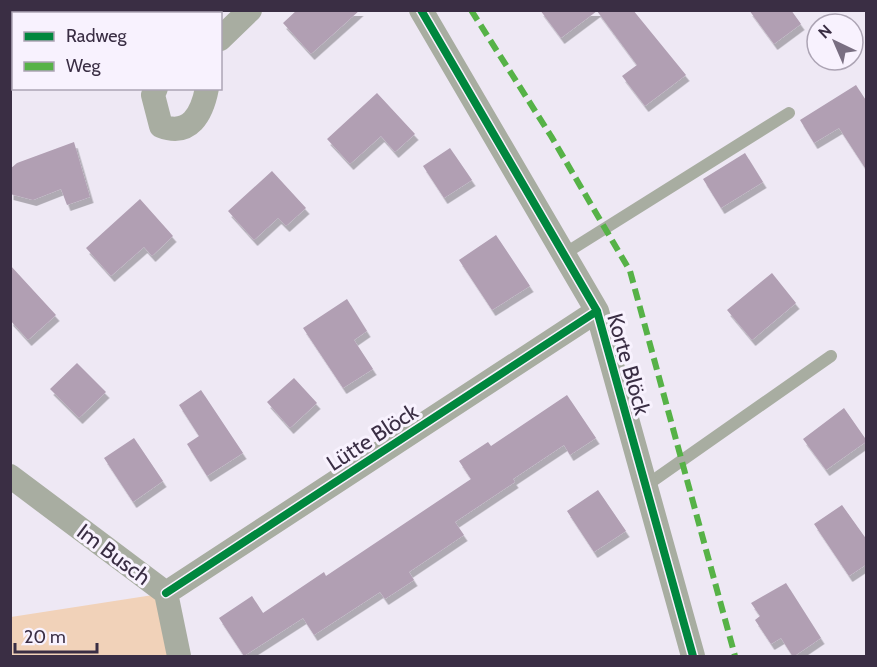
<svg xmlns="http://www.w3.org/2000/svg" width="877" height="667" font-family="Cabin,sans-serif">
	<defs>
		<filter id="shadow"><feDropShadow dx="3.5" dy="6" stdDeviation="0" flood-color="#0004"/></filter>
	</defs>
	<rect width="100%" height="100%" fill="#eee8f4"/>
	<!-- green -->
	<path fill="#f1d2b9" d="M 166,593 L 179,656 L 11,656 L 11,617 Z"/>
	<!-- building -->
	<path fill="#b19fb3" filter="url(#shadow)" d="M 297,10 L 360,10 L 311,54 L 283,23 Z
		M 540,10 L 633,10 L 686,75 L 645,106 L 622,76 L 637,65 L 597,11 L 561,38 Z
		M 749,10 L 791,10 L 801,24 L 774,44 Z
		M 856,85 L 867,102 L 867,171 L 839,128 L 814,143 L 800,120 Z
		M 377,93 L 415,134 L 395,152 L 381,136 L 350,164 L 327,139 Z
		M 74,142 L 90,197 L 67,205 L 61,189 L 33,200 L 10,194 L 10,169 L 17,163 Z
		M 450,148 L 472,180 L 444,198 L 423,166 Z
		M 745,153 L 763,182 L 721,208 L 703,179 Z
		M 272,171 L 306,208 L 286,226 L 278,218 L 254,240 L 228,211 Z
		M 140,199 L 173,236 L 152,256 L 144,247 L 111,276 L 86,248 Z
		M 496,235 L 530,286 L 492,310 L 459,260 Z
		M 10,265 L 56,315 L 28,340 L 10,320 Z
		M 772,273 L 796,303 L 752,340 L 727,310 Z
		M 347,299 L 367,331 L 354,340 L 373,369 L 343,388 L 303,328 Z
		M 77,363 L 106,392 L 79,418 L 50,389 Z
		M 294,378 L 317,403 L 290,428 L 267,402 Z
		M 201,390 L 243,453 L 207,476 L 187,444 L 199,436 L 179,405 Z
		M 567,395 L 596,438 L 570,455 L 564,445 L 513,479 L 515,482 L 455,522 L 464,535 L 409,572 L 414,580 L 385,599 L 380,592 L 314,635 L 303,618 L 244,656 L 219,618 L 252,596 L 263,613 L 324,572 L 326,576 L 471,479 L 459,461 L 488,442 L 491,446 Z
		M 844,408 L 867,441 L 826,470 L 803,439 Z
		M 134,438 L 163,481 L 133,502 L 104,458 Z
		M 598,490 L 626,531 L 594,552 L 567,511 Z
		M 842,505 L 867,540 L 867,564 L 849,576 L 814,524 Z
		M 786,583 L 821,638 L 793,657 L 781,638 L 771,644 L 755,620 L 760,616 L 751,603 Z"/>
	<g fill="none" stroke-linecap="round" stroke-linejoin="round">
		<!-- lane -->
		<path stroke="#a8ada1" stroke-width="12" d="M 564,254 L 789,113
			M 644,487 L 831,356"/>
		<!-- street -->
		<path stroke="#a8ada1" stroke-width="24" d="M 421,10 L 597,311 L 693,656
			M 220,39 L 250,10
			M 156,88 L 153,95 L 161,126 C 190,137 202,114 207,88
			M 10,476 L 166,593 L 179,656
			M 166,593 L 597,311"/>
		<!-- quiet -->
		<path stroke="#56b247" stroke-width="6" stroke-dasharray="12 6" stroke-linecap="butt" d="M 471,10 L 551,136 L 630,271 L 735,656"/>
		<defs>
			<path id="cycleway" d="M 421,10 L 597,311 L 693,656
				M 166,593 L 597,311"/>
		</defs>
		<!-- cycleway casing -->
		<use href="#cycleway" stroke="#f8f2fe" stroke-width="11"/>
		<!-- cycleway -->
		<use href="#cycleway" stroke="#00873e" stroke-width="8"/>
	</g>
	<g text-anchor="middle" stroke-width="6" stroke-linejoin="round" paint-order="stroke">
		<!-- street labels -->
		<g font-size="22" fill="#3a2e44" stroke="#f8f2fe">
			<text transform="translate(629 364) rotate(74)" y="8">Korte Blöck</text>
			<text transform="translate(372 437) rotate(-33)" y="8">Lütte Blöck</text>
			<text transform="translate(114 554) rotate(37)" y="8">Im Busch</text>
		</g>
	</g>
	<!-- border -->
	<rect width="877" height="667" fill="none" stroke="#3a2e44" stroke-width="24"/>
	<!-- legend -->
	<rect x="12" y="12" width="210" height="78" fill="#f8f2fe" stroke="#aca4b4" stroke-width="1.5"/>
	<rect x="24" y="32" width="30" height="9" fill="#00873e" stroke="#aca4b4" stroke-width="1.5"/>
	<text x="66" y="42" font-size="18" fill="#3a2e44">Radweg</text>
	<rect x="24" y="62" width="30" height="9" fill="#56b247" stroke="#aca4b4" stroke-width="1.5"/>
	<text x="66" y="72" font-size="18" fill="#3a2e44">Weg</text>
	<!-- north arrow -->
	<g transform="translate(835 42) rotate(316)"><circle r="28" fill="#f8f2fe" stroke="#aca4b4" stroke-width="1.5"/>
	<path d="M0-4.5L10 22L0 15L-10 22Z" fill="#796f82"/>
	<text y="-9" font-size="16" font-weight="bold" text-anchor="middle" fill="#3a2e44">N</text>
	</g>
	<!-- scale -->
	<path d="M15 643v9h82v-9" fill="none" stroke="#3a2e44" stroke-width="3"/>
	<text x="24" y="643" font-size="18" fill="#3a2e44" stroke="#f8f2fe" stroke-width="4.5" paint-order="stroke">20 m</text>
</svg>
